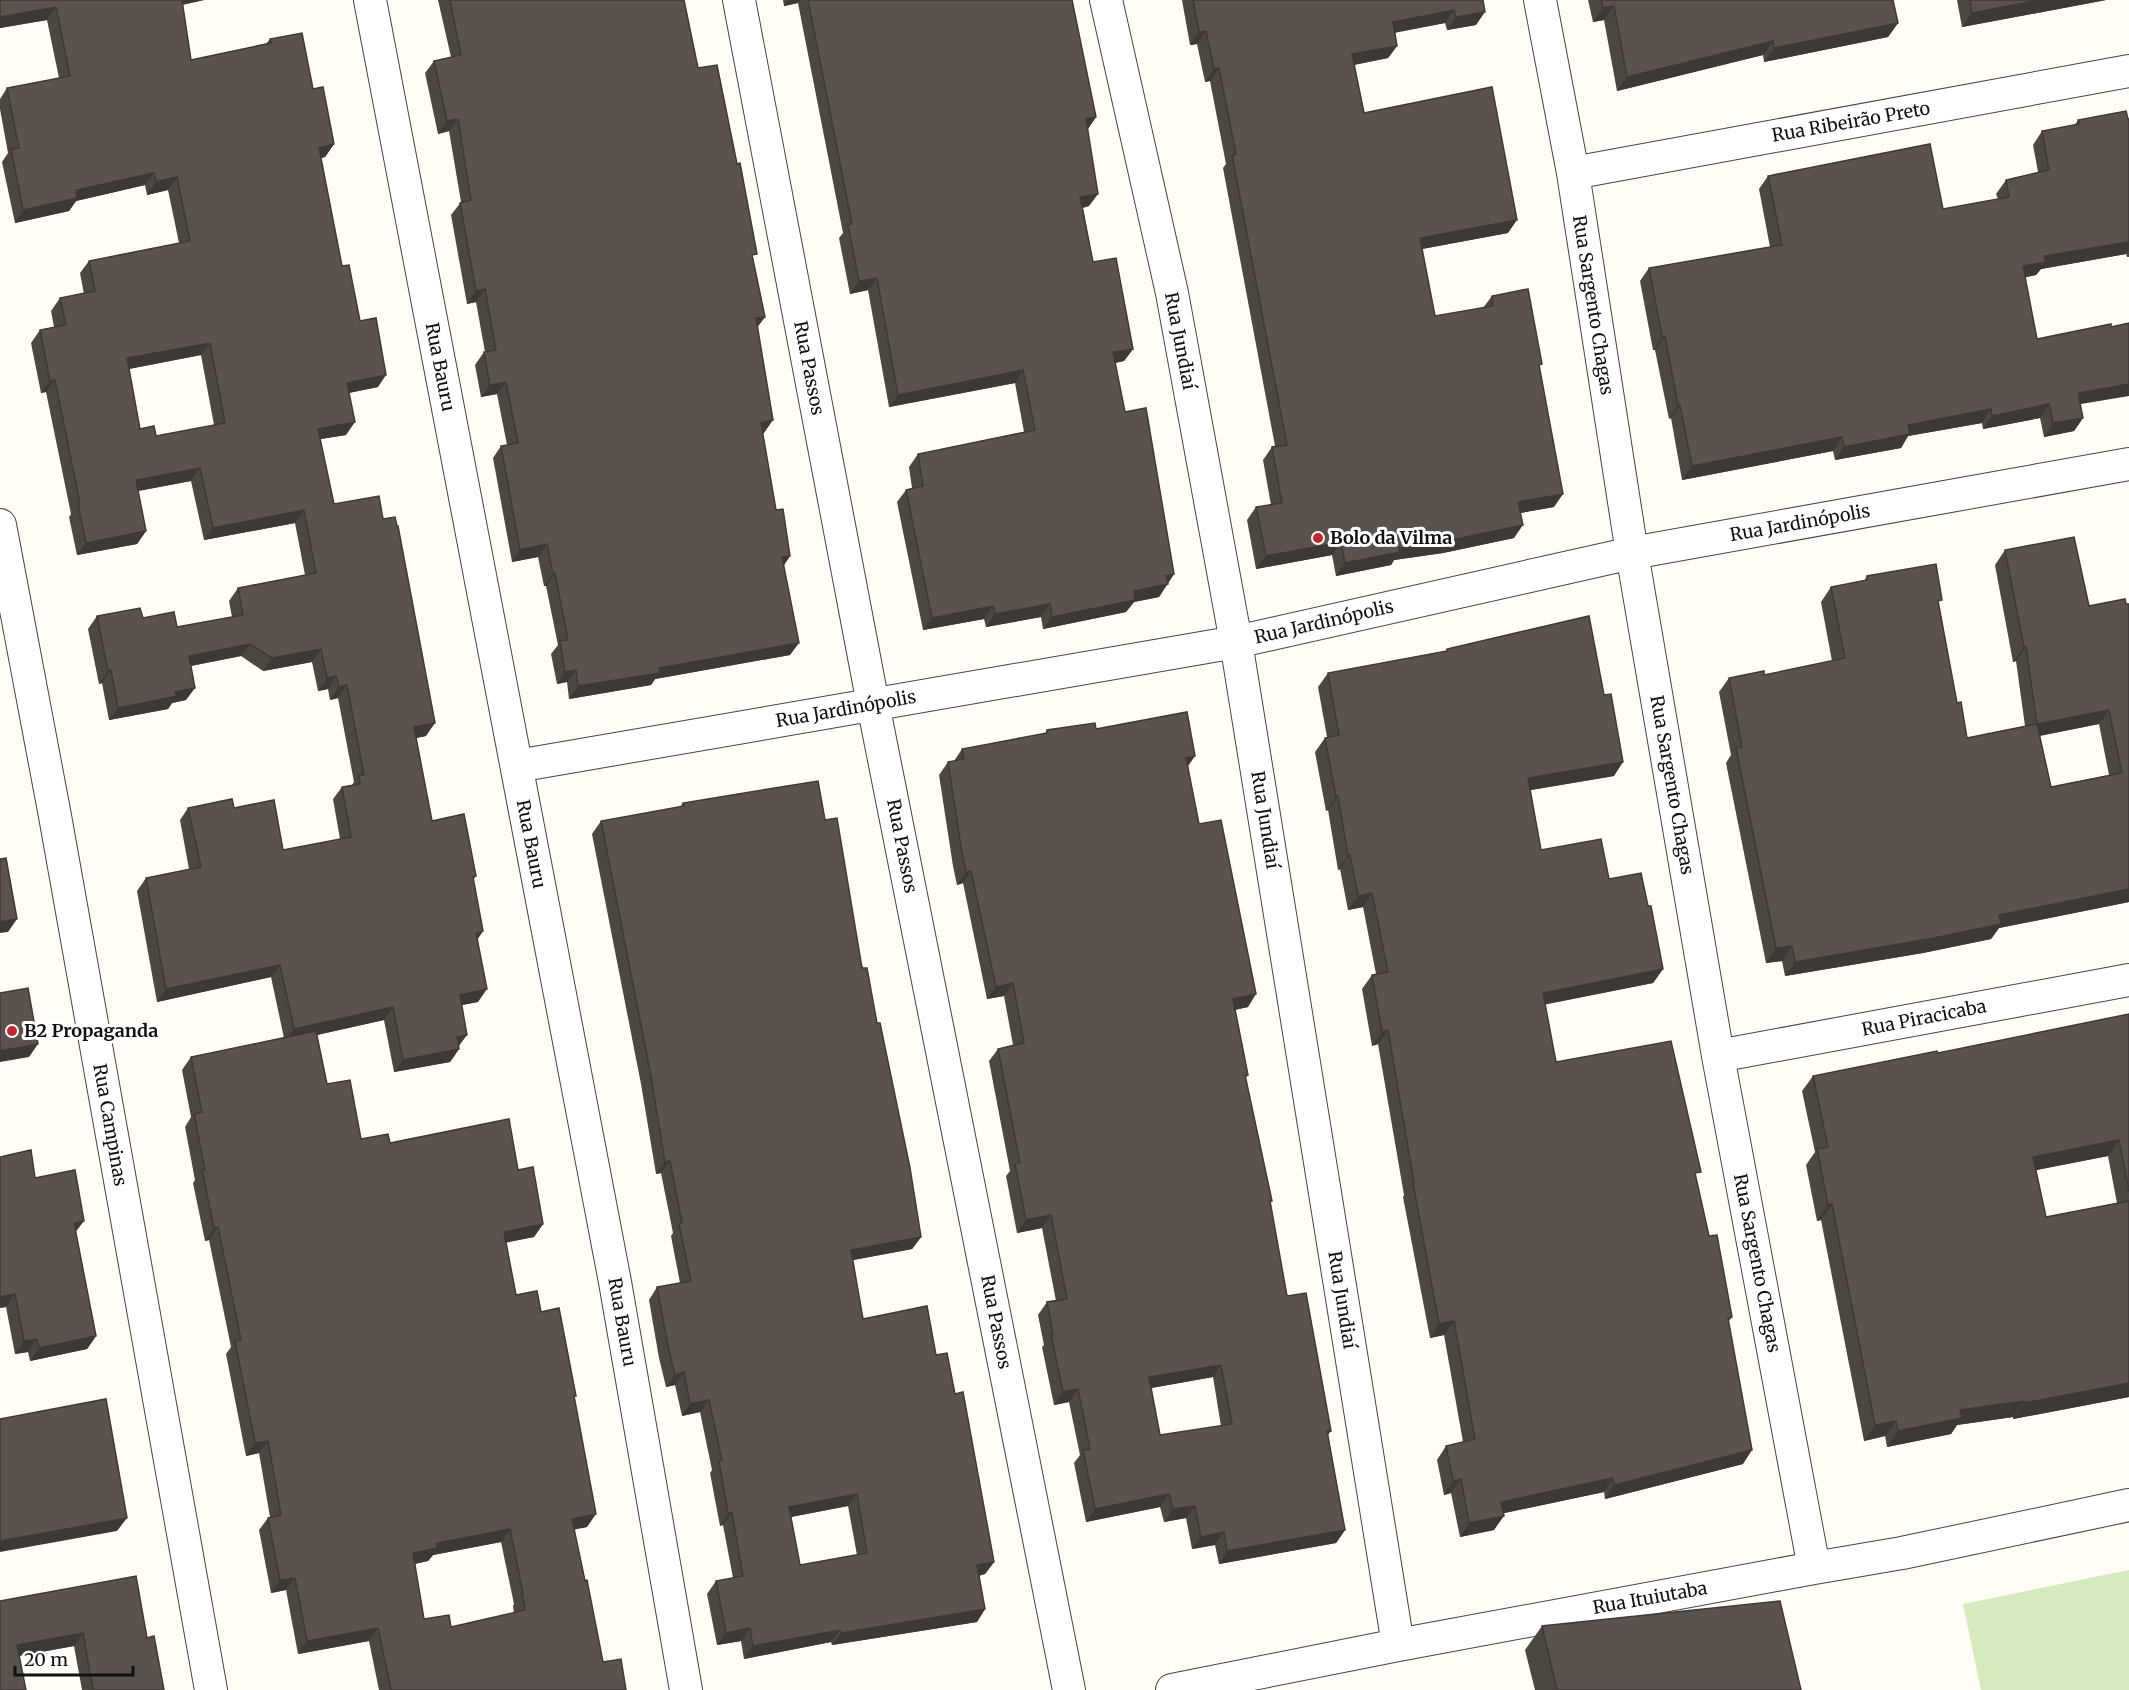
<svg xmlns="http://www.w3.org/2000/svg" width="2129" height="1690" font-family="Merriweather,serif">
	<rect width="100%" height="100%" fill="#fffdf5"/>
	<!-- green -->
	<path fill="#d5ebbd" d="M 2129,1570 L 2129,1690 L 1981,1690 L 1963,1604 Z"/>
	<g fill="none" stroke-linecap="round" stroke-linejoin="round">
		<defs>
			<path id="street" d="M 370,0 L 615,1282 L 686,1690
				M 739,0 L 873,704 L 1069,1690
				M 1106,0 L 1172,293 L 1236,642 L 1398,1645
				M 1540,0 L 1573,173 L 1632,553 L 1718,1056 L 1814,1568
				M 1573,173 L 2129,71
				M 0,525 L 55,816 L 211,1690
				M 517,766 L 1236,642 L 1632,553 L 2129,464
				M 1718,1056 L 2129,980
				M 1172,1690 L 1398,1645 L 1814,1568 L 1902,1553 L 2129,1505"/>
		</defs>
		<!-- street casing -->
		<use href="#street" stroke="#444" stroke-width="34"/>
		<!-- street -->
		<use href="#street" stroke="#fff" stroke-width="32"/>
	</g>
	<!-- wall -->
	<path fill="#4d4742" fill-rule="evenodd" d="M 0,0 L 204,0 L 182,5 L 191,60 L 266,44 L 270,39 L 313,89 L 334,144 L 325,157 L 321,158 L 342,266 L 360,321 L 378,387 L 349,393 L 346,435 L 320,439 L 334,504 L 426,736 L 416,738 L 432,821 L 476,876 L 473,880 L 483,931 L 477,940 L 478,1002 L 462,1005 L 459,1049 L 450,1062 L 394,1072 L 384,1020 L 317,1035 L 327,1084 L 361,1139 L 390,1143 L 518,1170 L 543,1224 L 534,1237 L 506,1242 L 516,1295 L 541,1312 L 574,1399 L 587,1527 L 574,1529 L 603,1662 L 626,1690 L 379,1690 L 369,1641 L 298,1654 L 286,1590 L 271,1593 L 259,1530 L 268,1518 L 270,1517 L 259,1453 L 246,1456 L 226,1354 L 231,1347 L 209,1240 L 205,1241 L 193,1183 L 195,1180 L 185,1127 L 191,1117 L 182,1070 L 191,1057 L 284,1038 L 271,977 L 157,1002 L 137,891 L 146,878 L 189,869 L 180,820 L 188,808 L 234,808 L 283,850 L 340,839 L 333,799 L 342,787 L 352,785 L 354,782 L 338,698 L 330,700 L 328,689 L 318,691 L 312,662 L 263,671 L 241,656 L 191,666 L 186,700 L 172,703 L 168,709 L 109,720 L 102,683 L 99,684 L 88,629 L 97,616 L 143,618 L 177,627 L 232,617 L 229,601 L 238,588 L 305,575 L 295,523 L 204,540 L 191,481 L 138,491 L 146,531 L 137,544 L 77,555 L 69,517 L 71,514 L 46,392 L 41,393 L 31,343 L 40,330 L 54,327 L 51,311 L 60,298 L 84,294 L 80,273 L 89,261 L 179,243 L 168,190 L 147,195 L 145,185 L 76,201 L 69,211 L 15,223 L 2,162 L 8,153 L 0,109 L 0,99 L 7,88 L 59,78 L 47,20 L 0,28 ZM 201,355 L 214,425 L 156,436 L 140,429 L 129,369 ZM 501,1542 L 514,1604 L 513,1606 L 514,1613 L 451,1627 L 424,1619 L 415,1564 L 428,1561 L 433,1555 Z
		M 438,0 L 684,0 L 698,68 L 753,260 L 765,317 L 757,327 L 764,433 L 762,433 L 776,510 L 790,556 L 784,565 L 790,655 L 655,679 L 651,685 L 569,699 L 567,682 L 557,684 L 551,654 L 558,645 L 546,586 L 544,586 L 538,557 L 512,562 L 493,458 L 501,446 L 507,445 L 497,394 L 481,397 L 475,365 L 484,352 L 485,352 L 476,302 L 467,304 L 451,215 L 461,202 L 449,131 L 438,134 L 425,73 L 434,61 L 451,57 Z
		M 783,0 L 1068,0 L 1096,117 L 1088,129 L 1089,206 L 1083,208 L 1093,262 L 1133,349 L 1124,361 L 1115,363 L 1125,412 L 1174,574 L 1159,597 L 1134,602 L 1126,612 L 1043,629 L 1041,617 L 986,627 L 984,619 L 923,630 L 897,502 L 906,490 L 912,488 L 909,467 L 918,454 L 1024,432 L 1015,383 L 889,407 L 868,290 L 850,294 L 839,238 L 843,233 L 798,3 L 784,6 Z
		M 1182,0 L 1483,0 L 1476,25 L 1447,30 L 1445,23 L 1395,32 L 1397,46 L 1388,58 L 1354,65 L 1364,113 L 1508,233 L 1422,249 L 1435,316 L 1483,308 L 1492,296 L 1539,368 L 1554,507 L 1520,513 L 1514,538 L 1443,553 L 1394,560 L 1391,565 L 1336,576 L 1332,555 L 1256,569 L 1247,520 L 1256,507 L 1271,505 L 1263,460 L 1272,447 L 1275,446 L 1223,168 L 1226,164 L 1210,81 L 1205,82 L 1197,44 L 1190,45 Z
		M 1588,0 L 1893,0 L 1898,23 L 1888,37 L 1764,62 L 1763,55 L 1617,91 L 1604,20 L 1593,22 Z
		M 1957,0 L 2106,0 L 1962,27 Z
		M 2129,119 L 2129,257 L 2127,257 L 2126,254 L 2041,269 L 2036,275 L 2025,277 L 2037,339 L 2080,404 L 2083,418 L 2074,431 L 2044,437 L 2040,418 L 1983,429 L 1982,423 L 1908,436 L 1901,448 L 1835,460 L 1833,451 L 1682,480 L 1671,418 L 1669,419 L 1655,350 L 1653,350 L 1640,281 L 1649,268 L 1770,247 L 1759,189 L 1768,176 L 1943,209 L 1998,199 L 1996,194 L 2006,180 L 2038,172 L 2033,145 L 2042,131 L 2075,125 L 2078,120 Z
		M 2005,550 L 2089,606 L 2125,599 L 2129,902 L 1999,928 L 1991,939 L 1923,953 L 1785,976 L 1782,961 L 1766,963 L 1726,763 L 1731,755 L 1719,692 L 1729,678 L 1764,675 L 1832,661 L 1821,602 L 1831,587 L 1864,581 L 1867,576 L 1939,605 L 1957,703 L 1967,738 L 2025,726 L 2016,661 L 2013,662 L 1995,565 ZM 2099,724 L 2109,775 L 2051,787 L 2040,736 Z
		M 1447,649 L 1614,776 L 1530,790 L 1541,850 L 1609,879 L 1648,906 L 1663,969 L 1653,983 L 1545,1004 L 1556,1062 L 1696,1178 L 1709,1236 L 1732,1317 L 1728,1322 L 1743,1464 L 1605,1499 L 1604,1492 L 1503,1513 L 1494,1530 L 1460,1537 L 1451,1493 L 1444,1495 L 1437,1460 L 1446,1446 L 1463,1442 L 1444,1335 L 1430,1338 L 1403,1197 L 1404,1195 L 1378,1044 L 1372,1046 L 1362,989 L 1372,975 L 1376,974 L 1363,907 L 1348,910 L 1340,869 L 1338,870 L 1328,810 L 1326,811 L 1315,752 L 1325,738 L 1327,737 L 1318,687 L 1328,673 L 1446,651 Z
		M 1096,729 L 1188,766 L 1199,824 L 1248,1007 L 1235,1010 L 1248,1075 L 1246,1078 L 1272,1201 L 1270,1203 L 1287,1296 L 1331,1431 L 1328,1435 L 1345,1530 L 1336,1543 L 1219,1564 L 1215,1545 L 1192,1549 L 1186,1518 L 1164,1522 L 1160,1507 L 1086,1522 L 1074,1463 L 1080,1455 L 1069,1402 L 1054,1405 L 1042,1347 L 1044,1345 L 1038,1315 L 1047,1302 L 1056,1301 L 1042,1228 L 1017,1233 L 1006,1176 L 1010,1171 L 989,1061 L 998,1049 L 1013,1045 L 1004,996 L 987,999 L 963,883 L 957,885 L 953,866 L 939,775 L 948,762 L 954,761 L 962,749 L 1045,734 L 1047,730 ZM 1213,1377 L 1221,1426 L 1160,1435 L 1151,1388 Z
		M 683,803 L 825,820 L 877,1023 L 921,1237 L 912,1249 L 853,1260 L 863,1319 L 936,1355 L 955,1394 L 994,1562 L 985,1574 L 979,1576 L 985,1609 L 977,1622 L 832,1645 L 831,1642 L 744,1659 L 741,1641 L 717,1645 L 707,1594 L 716,1581 L 733,1578 L 723,1525 L 720,1526 L 710,1473 L 712,1470 L 700,1412 L 682,1416 L 675,1385 L 666,1387 L 659,1358 L 649,1300 L 657,1287 L 680,1283 L 671,1236 L 673,1233 L 661,1173 L 656,1174 L 641,1084 L 592,834 L 601,821 L 680,807 ZM 848,1506 L 857,1555 L 800,1565 L 791,1517 Z
		M 2129,1014 L 2129,1397 L 2013,1419 L 2013,1417 L 1957,1425 L 1951,1434 L 1887,1447 L 1885,1436 L 1864,1441 L 1821,1220 L 1817,1221 L 1806,1165 L 1815,1152 L 1802,1091 L 1813,1076 L 1938,1053 ZM 2108,1156 L 2117,1203 L 2046,1217 L 2035,1170 Z
		M 0,1157 L 35,1178 L 76,1232 L 96,1336 L 87,1349 L 30,1361 L 28,1352 L 15,1354 L 6,1307 L 0,1308 Z
		M 0,1601 L 147,1638 L 164,1690 L 82,1690 L 74,1646 L 19,1656 Z
		M 1542,1626 L 1801,1690 L 1535,1690 L 1525,1650 Z"/>
	<!-- shaded-wall -->
	<path fill="#3f3936" d="M 177,0 L 204,0 L 172,7 Z
		M 788,0 L 800,0 L 798,3 L 784,6 Z
		M 2040,0 L 2106,0 L 1962,27 L 1972,13 Z
		M 1614,6 L 1604,20 L 1593,22 L 1603,8 Z
		M 56,7 L 47,20 L 0,28 L 0,17 Z
		M 1454,10 L 1445,23 L 1384,35 L 1393,22 Z
		M 1485,12 L 1476,25 L 1447,30 L 1456,17 Z
		M 1898,23 L 1888,37 L 1764,62 L 1774,48 Z
		M 1206,31 L 1197,44 L 1190,45 L 1199,32 Z
		M 1773,41 L 1763,55 L 1617,91 L 1627,77 Z
		M 1397,46 L 1388,58 L 1343,67 L 1352,54 Z
		M 1219,68 L 1210,81 L 1205,82 L 1214,69 Z
		M 1096,117 L 1087,130 L 1086,119 Z
		M 458,119 L 449,131 L 438,134 L 447,121 Z
		M 334,144 L 325,157 L 310,160 L 319,148 Z
		M 154,173 L 145,185 L 76,201 L 69,211 L 15,223 L 23,210 L 76,190 Z
		M 177,177 L 168,190 L 147,195 L 156,182 Z
		M 1098,194 L 1089,206 L 1072,210 L 1080,197 Z
		M 1517,220 L 1508,233 L 1411,251 L 1420,238 Z
		M 2129,242 L 2129,250 L 2126,254 L 2041,269 L 2036,275 L 2013,280 L 2023,266 L 2044,256 Z
		M 877,278 L 868,290 L 850,294 L 859,281 Z
		M 485,289 L 476,302 L 467,304 L 476,291 Z
		M 765,317 L 756,329 L 756,318 Z
		M 1665,336 L 1655,350 L 1653,350 L 1662,337 Z
		M 210,343 L 201,355 L 118,371 L 127,358 Z
		M 1133,349 L 1124,361 L 1104,365 L 1113,352 Z
		M 1023,370 L 1015,383 L 889,407 L 898,395 Z
		M 386,375 L 378,387 L 338,395 L 347,383 Z
		M 55,380 L 46,392 L 41,393 L 50,381 Z
		M 506,382 L 497,394 L 481,397 L 490,385 Z
		M 2129,384 L 2129,396 L 2069,406 L 2078,393 Z
		M 2049,404 L 2040,418 L 1983,429 L 1992,416 Z
		M 1678,405 L 1680,405 L 1671,418 L 1669,419 Z
		M 1991,409 L 1982,423 L 1908,436 L 1901,448 L 1835,460 L 1844,447 L 1908,425 Z
		M 2083,418 L 2074,431 L 2044,437 L 2053,423 Z
		M 773,420 L 764,433 L 752,435 L 761,423 Z
		M 355,422 L 346,435 L 309,441 L 318,429 Z
		M 1842,437 L 1833,451 L 1682,480 L 1692,466 Z
		M 200,468 L 191,481 L 127,493 L 136,480 Z
		M 1563,494 L 1554,507 L 1509,515 L 1518,502 Z
		M 304,510 L 295,523 L 204,540 L 213,528 Z
		M 1523,525 L 1514,538 L 1443,553 L 1394,560 L 1391,565 L 1336,576 L 1345,563 L 1399,548 Z
		M 146,531 L 137,544 L 77,555 L 86,543 Z
		M 1341,542 L 1332,555 L 1256,569 L 1266,556 Z
		M 547,544 L 538,557 L 512,562 L 520,550 Z
		M 790,556 L 782,568 L 782,557 Z
		M 555,573 L 546,586 L 544,586 L 553,574 Z
		M 1174,574 L 1159,597 L 1134,602 L 1126,612 L 1043,629 L 1052,617 L 1134,591 L 1166,576 Z
		M 1050,604 L 1041,617 L 986,627 L 995,614 Z
		M 993,606 L 984,619 L 923,630 L 932,618 Z
		M 799,643 L 790,655 L 655,679 L 651,685 L 569,699 L 578,686 L 659,668 Z
		M 250,644 L 241,656 L 180,668 L 189,656 Z
		M 2024,647 L 2026,647 L 2016,661 L 2013,662 Z
		M 321,649 L 312,662 L 263,671 L 272,658 Z
		M 111,670 L 102,683 L 99,684 L 108,671 Z
		M 576,670 L 567,682 L 557,684 L 565,672 Z
		M 336,676 L 328,689 L 318,691 L 327,678 Z
		M 347,685 L 338,698 L 330,700 L 339,687 Z
		M 195,688 L 186,700 L 172,703 L 168,709 L 109,720 L 118,708 L 175,692 Z
		M 2109,710 L 2099,724 L 2027,738 L 2037,724 Z
		M 435,723 L 426,736 L 405,740 L 414,727 Z
		M 1195,756 L 1186,769 L 1186,758 Z
		M 1623,762 L 1614,776 L 1519,792 L 1528,778 Z
		M 1338,796 L 1328,810 L 1326,811 L 1336,797 Z
		M 1350,855 L 1340,869 L 1338,870 L 1348,856 Z
		M 971,871 L 963,883 L 957,885 L 966,872 Z
		M 2129,889 L 2129,902 L 1999,928 L 1991,939 L 1923,953 L 1785,976 L 1795,962 L 1999,915 Z
		M 1372,893 L 1363,907 L 1348,910 L 1358,896 Z
		M 17,919 L 8,932 L 0,933 L 0,922 Z
		M 483,931 L 474,944 L 476,933 Z
		M 1792,946 L 1782,961 L 1766,963 L 1776,948 Z
		M 280,965 L 271,977 L 157,1002 L 166,989 Z
		M 1663,969 L 1653,983 L 1533,1007 L 1543,993 Z
		M 1013,983 L 1004,996 L 987,999 L 996,987 Z
		M 487,989 L 478,1002 L 451,1007 L 460,995 Z
		M 1256,994 L 1248,1007 L 1224,1012 L 1233,999 Z
		M 393,1007 L 384,1020 L 285,1042 L 294,1029 Z
		M 1388,1030 L 1378,1044 L 1372,1046 L 1382,1032 Z
		M 467,1035 L 458,1047 L 457,1037 Z
		M 38,1044 L 29,1057 L 0,1062 L 0,1051 Z
		M 459,1049 L 450,1062 L 394,1072 L 403,1060 Z
		M 2119,1140 L 2108,1156 L 2022,1173 L 2033,1157 Z
		M 670,1161 L 661,1173 L 656,1174 L 665,1162 Z
		M 1832,1204 L 1821,1220 L 1817,1221 L 1828,1205 Z
		M 1051,1215 L 1042,1228 L 1017,1233 L 1026,1220 Z
		M 84,1221 L 74,1234 L 74,1223 Z
		M 543,1224 L 534,1237 L 495,1245 L 504,1232 Z
		M 218,1227 L 209,1240 L 205,1241 L 214,1228 Z
		M 921,1237 L 912,1249 L 843,1262 L 851,1250 Z
		M 15,1294 L 6,1307 L 0,1308 L 0,1297 Z
		M 1454,1321 L 1444,1335 L 1430,1338 L 1439,1324 Z
		M 96,1336 L 87,1349 L 30,1361 L 39,1348 Z
		M 37,1339 L 28,1352 L 15,1354 L 24,1341 Z
		M 1221,1365 L 1213,1377 L 1140,1390 L 1149,1377 Z
		M 684,1372 L 675,1385 L 666,1387 L 675,1375 Z
		M 2129,1383 L 2129,1397 L 2013,1419 L 2024,1403 Z
		M 1078,1389 L 1069,1402 L 1054,1405 L 1063,1392 Z
		M 709,1400 L 700,1412 L 682,1416 L 690,1404 Z
		M 2024,1401 L 2013,1417 L 1957,1425 L 1951,1434 L 1887,1447 L 1898,1431 L 1960,1410 Z
		M 1896,1421 L 1885,1436 L 1864,1441 L 1875,1425 Z
		M 268,1441 L 259,1453 L 246,1456 L 255,1443 Z
		M 1752,1450 L 1743,1464 L 1605,1499 L 1614,1485 Z
		M 1613,1478 L 1604,1492 L 1491,1516 L 1501,1502 Z
		M 1461,1479 L 1451,1493 L 1444,1495 L 1453,1481 Z
		M 857,1494 L 848,1506 L 780,1519 L 789,1507 Z
		M 1169,1494 L 1160,1507 L 1086,1522 L 1095,1509 Z
		M 1195,1506 L 1186,1518 L 1164,1522 L 1173,1509 Z
		M 728,1513 L 732,1513 L 723,1525 L 720,1526 Z
		M 596,1514 L 587,1527 L 563,1532 L 572,1519 Z
		M 1504,1516 L 1494,1530 L 1460,1537 L 1469,1523 Z
		M 127,1518 L 117,1531 L 0,1552 L 0,1541 Z
		M 510,1529 L 501,1542 L 433,1555 L 428,1561 L 404,1566 L 413,1553 L 437,1543 Z
		M 1345,1530 L 1336,1543 L 1219,1564 L 1227,1551 Z
		M 1224,1532 L 1215,1545 L 1192,1549 L 1201,1537 Z
		M 994,1562 L 985,1574 L 968,1578 L 977,1565 Z
		M 295,1578 L 286,1590 L 271,1593 L 280,1580 Z
		M 985,1609 L 977,1622 L 832,1645 L 841,1633 Z
		M 378,1628 L 369,1641 L 298,1654 L 307,1641 Z
		M 750,1628 L 741,1641 L 717,1645 L 726,1633 Z
		M 840,1630 L 831,1642 L 744,1659 L 753,1646 Z
		M 83,1633 L 74,1646 L 8,1658 L 17,1645 Z"/>
	<!-- building -->
	<path fill="#5a524d" stroke="#3f3936" stroke-width="1.5" fill-rule="evenodd" d="M 0,0 L 182,0 L 191,60 L 271,43 L 270,39 L 302,33 L 313,89 L 323,87 L 334,144 L 319,148 L 342,266 L 349,265 L 360,321 L 376,318 L 386,375 L 347,383 L 355,422 L 318,429 L 334,504 L 379,496 L 383,519 L 395,517 L 397,526 L 398,526 L 435,723 L 414,727 L 432,821 L 464,814 L 476,876 L 473,877 L 483,931 L 476,933 L 487,989 L 460,995 L 467,1035 L 457,1037 L 459,1049 L 403,1060 L 393,1007 L 294,1029 L 280,965 L 166,989 L 146,878 L 201,867 L 188,808 L 232,799 L 234,808 L 274,800 L 283,850 L 351,837 L 342,787 L 360,784 L 359,776 L 364,775 L 347,685 L 339,687 L 336,676 L 327,678 L 321,649 L 272,658 L 250,644 L 189,656 L 195,688 L 175,692 L 177,696 L 118,708 L 111,670 L 108,671 L 97,616 L 140,608 L 143,618 L 174,612 L 177,627 L 243,615 L 238,588 L 316,573 L 304,510 L 213,528 L 200,468 L 136,480 L 146,531 L 86,543 L 78,504 L 80,504 L 55,380 L 50,381 L 40,330 L 66,325 L 60,298 L 95,291 L 89,261 L 190,241 L 177,177 L 156,182 L 154,173 L 76,190 L 77,198 L 23,210 L 11,149 L 19,148 L 7,88 L 70,76 L 56,7 L 0,17 ZM 210,343 L 225,423 L 156,436 L 154,426 L 140,429 L 127,358 Z
		M 450,0 L 684,0 L 698,68 L 717,65 L 737,164 L 740,163 L 757,254 L 752,255 L 765,317 L 756,318 L 773,420 L 761,423 L 776,510 L 783,509 L 790,556 L 782,557 L 799,643 L 659,668 L 660,673 L 578,686 L 576,670 L 565,672 L 560,641 L 568,640 L 555,573 L 553,574 L 547,544 L 520,550 L 501,446 L 518,443 L 506,382 L 490,385 L 484,352 L 496,350 L 485,289 L 476,291 L 460,203 L 471,200 L 458,119 L 447,121 L 434,61 L 461,55 Z
		M 808,0 L 1072,0 L 1096,117 L 1086,119 L 1098,194 L 1080,197 L 1093,262 L 1116,258 L 1133,349 L 1113,352 L 1125,412 L 1146,408 L 1174,574 L 1166,576 L 1168,584 L 1134,591 L 1135,600 L 1052,617 L 1050,604 L 995,614 L 993,606 L 932,618 L 906,490 L 923,486 L 918,454 L 1035,430 L 1023,370 L 898,395 L 877,278 L 859,281 L 848,225 L 852,224 Z
		M 1193,0 L 1483,0 L 1485,12 L 1456,17 L 1454,10 L 1393,22 L 1397,46 L 1352,54 L 1364,113 L 1492,87 L 1517,220 L 1420,238 L 1435,316 L 1493,306 L 1492,296 L 1528,289 L 1542,364 L 1539,365 L 1563,494 L 1518,502 L 1523,525 L 1452,540 L 1399,548 L 1400,552 L 1345,563 L 1341,542 L 1266,556 L 1256,507 L 1282,503 L 1272,447 L 1287,445 L 1232,155 L 1236,154 L 1219,68 L 1214,69 L 1206,31 L 1199,32 Z
		M 1601,0 L 1893,0 L 1898,23 L 1774,48 L 1773,41 L 1627,77 L 1614,6 L 1603,8 Z
		M 1970,0 L 2040,0 L 1972,13 Z
		M 2126,111 L 2128,119 L 2129,119 L 2129,242 L 2044,256 L 2046,262 L 2023,266 L 2037,339 L 2111,324 L 2111,327 L 2129,323 L 2129,384 L 2078,393 L 2083,418 L 2053,423 L 2049,404 L 1992,416 L 1991,409 L 1908,425 L 1910,434 L 1844,447 L 1842,437 L 1692,466 L 1680,405 L 1678,405 L 1665,336 L 1662,337 L 1649,268 L 1782,245 L 1768,176 L 1930,144 L 1943,209 L 2009,197 L 2006,180 L 2049,170 L 2042,131 L 2079,124 L 2078,120 Z
		M 2074,537 L 2089,606 L 2125,599 L 2126,604 L 2129,604 L 2129,889 L 1999,915 L 2001,924 L 1934,938 L 1795,962 L 1792,946 L 1776,948 L 1736,748 L 1742,747 L 1729,678 L 1764,671 L 1764,675 L 1845,658 L 1831,587 L 1867,580 L 1867,576 L 1936,564 L 1942,600 L 1938,601 L 1957,703 L 1961,702 L 1967,738 L 2037,724 L 2026,647 L 2024,647 L 2005,550 ZM 2109,710 L 2122,773 L 2051,787 L 2037,724 Z
		M 1589,616 L 1604,695 L 1611,694 L 1623,762 L 1528,778 L 1541,850 L 1601,839 L 1609,879 L 1641,873 L 1648,906 L 1651,906 L 1663,969 L 1543,993 L 1556,1062 L 1671,1041 L 1701,1172 L 1695,1173 L 1709,1236 L 1717,1235 L 1732,1317 L 1728,1318 L 1752,1450 L 1614,1485 L 1613,1478 L 1501,1502 L 1504,1516 L 1469,1523 L 1461,1479 L 1453,1481 L 1446,1446 L 1475,1439 L 1454,1321 L 1439,1324 L 1413,1183 L 1414,1183 L 1388,1030 L 1382,1032 L 1372,975 L 1388,972 L 1372,893 L 1358,896 L 1350,855 L 1348,856 L 1338,796 L 1336,797 L 1325,738 L 1339,735 L 1328,673 L 1447,651 L 1447,649 Z
		M 1187,712 L 1195,756 L 1186,758 L 1199,824 L 1221,820 L 1256,994 L 1233,999 L 1248,1075 L 1245,1075 L 1272,1201 L 1270,1201 L 1287,1296 L 1306,1293 L 1331,1431 L 1327,1431 L 1345,1530 L 1227,1551 L 1224,1532 L 1201,1537 L 1195,1506 L 1173,1509 L 1169,1494 L 1095,1509 L 1083,1450 L 1090,1449 L 1078,1389 L 1063,1392 L 1051,1334 L 1053,1334 L 1047,1302 L 1067,1299 L 1051,1215 L 1026,1220 L 1015,1164 L 1020,1163 L 998,1049 L 1024,1043 L 1013,983 L 996,987 L 971,871 L 966,872 L 962,853 L 948,762 L 964,759 L 962,749 L 1047,733 L 1047,730 L 1095,723 L 1096,729 ZM 1221,1365 L 1232,1424 L 1160,1435 L 1149,1377 Z
		M 818,781 L 825,820 L 837,818 L 862,968 L 867,968 L 877,1023 L 880,1023 L 910,1168 L 921,1237 L 851,1250 L 863,1319 L 927,1306 L 936,1355 L 947,1353 L 955,1394 L 963,1392 L 994,1562 L 977,1565 L 985,1609 L 841,1633 L 840,1630 L 753,1646 L 750,1628 L 726,1633 L 716,1581 L 743,1576 L 732,1513 L 728,1513 L 719,1461 L 722,1460 L 709,1400 L 690,1404 L 684,1372 L 675,1375 L 668,1346 L 657,1287 L 691,1281 L 679,1224 L 682,1223 L 670,1161 L 665,1162 L 650,1071 L 601,821 L 684,806 L 683,803 ZM 857,1494 L 867,1553 L 800,1565 L 789,1507 Z
		M 6,858 L 17,919 L 0,922 L 0,859 Z
		M 28,988 L 38,1044 L 0,1051 L 0,993 Z
		M 2129,1014 L 2129,1192 L 2119,1140 L 2033,1157 L 2046,1217 L 2129,1201 L 2129,1383 L 2024,1403 L 2024,1401 L 1960,1410 L 1962,1418 L 1898,1431 L 1896,1421 L 1875,1425 L 1832,1204 L 1828,1205 L 1817,1149 L 1828,1147 L 1813,1076 L 1937,1051 L 1938,1053 Z
		M 316,1031 L 327,1084 L 350,1080 L 361,1139 L 388,1134 L 390,1143 L 509,1119 L 518,1170 L 533,1167 L 543,1224 L 504,1232 L 516,1295 L 537,1291 L 541,1312 L 559,1308 L 576,1396 L 574,1396 L 596,1514 L 572,1519 L 585,1581 L 587,1580 L 603,1662 L 621,1659 L 626,1690 L 391,1690 L 378,1628 L 307,1641 L 295,1578 L 280,1580 L 268,1518 L 281,1515 L 268,1441 L 255,1443 L 235,1341 L 241,1340 L 218,1227 L 214,1228 L 202,1170 L 205,1170 L 194,1114 L 202,1112 L 191,1057 ZM 510,1529 L 523,1593 L 522,1593 L 525,1610 L 451,1627 L 449,1615 L 424,1619 L 413,1553 L 437,1548 L 437,1543 Z
		M 31,1150 L 35,1178 L 75,1170 L 84,1221 L 74,1223 L 96,1336 L 39,1348 L 37,1339 L 24,1341 L 15,1294 L 0,1297 L 0,1157 Z
		M 106,1399 L 127,1518 L 0,1541 L 0,1419 Z
		M 136,1576 L 147,1638 L 154,1636 L 164,1690 L 93,1690 L 83,1633 L 17,1645 L 26,1690 L 0,1690 L 0,1601 Z
		M 1780,1601 L 1801,1690 L 1557,1690 L 1542,1626 Z"/>
	<!-- markers -->
	<g fill="#c4262e" stroke="#fff" stroke-width="2">
		<circle cx="1318" cy="538" r="6"/>
		<circle cx="12" cy="1031" r="6"/>
	</g>
	<g text-anchor="middle" stroke-width="6" stroke-linejoin="round" paint-order="stroke">
		<!-- street labels -->
		<g font-size="18" fill="#111" stroke="#fff">
			<text transform="translate(1851 122) rotate(-10)" y="6">Rua Ribeirão Preto</text>
			<text transform="translate(1593 305) rotate(81)" y="6">Rua Sargento Chagas</text>
			<text transform="translate(1180 341) rotate(79)" y="6">Rua Jundiaí</text>
			<text transform="translate(440 367) rotate(79)" y="6">Rua Bauru</text>
			<text transform="translate(809 368) rotate(79)" y="6">Rua Passos</text>
			<text transform="translate(1800 523) rotate(-10)" y="6">Rua Jardinópolis</text>
			<text transform="translate(1324 622) rotate(-13)" y="6">Rua Jardinópolis</text>
			<text transform="translate(846 709) rotate(-10)" y="6">Rua Jardinópolis</text>
			<text transform="translate(1672 785) rotate(80)" y="6">Rua Sargento Chagas</text>
			<text transform="translate(1265 820) rotate(81)" y="6">Rua Jundiaí</text>
			<text transform="translate(531 844) rotate(79)" y="6">Rua Bauru</text>
			<text transform="translate(902 846) rotate(79)" y="6">Rua Passos</text>
			<text transform="translate(1924 1018) rotate(-11)" y="6">Rua Piracicaba</text>
			<text transform="translate(110 1125) rotate(80)" y="6">Rua Campinas</text>
			<text transform="translate(1757 1263) rotate(79)" y="6">Rua Sargento Chagas</text>
			<text transform="translate(1342 1300) rotate(81)" y="6">Rua Jundiaí</text>
			<text transform="translate(622 1322) rotate(80)" y="6">Rua Bauru</text>
			<text transform="translate(996 1322) rotate(79)" y="6">Rua Passos</text>
			<text transform="translate(1650 1598) rotate(-10)" y="6">Rua Ituiutaba</text>
		</g>
		<!-- poi labels -->
		<g font-size="18" font-weight="bold" fill="#111" stroke="#fff" text-anchor="start">
			<text x="1330" y="544">Bolo da Vilma</text>
			<text x="24" y="1037">B2 Propaganda</text>
		</g>
	</g>
	<!-- scale -->
	<path d="M15 1666v9h118v-9" fill="none" stroke="#111111" stroke-width="3"/>
	<text x="24" y="1666" font-size="18" fill="#111111" stroke="#ffffff" stroke-width="4.5" paint-order="stroke">20 m</text>
</svg>
